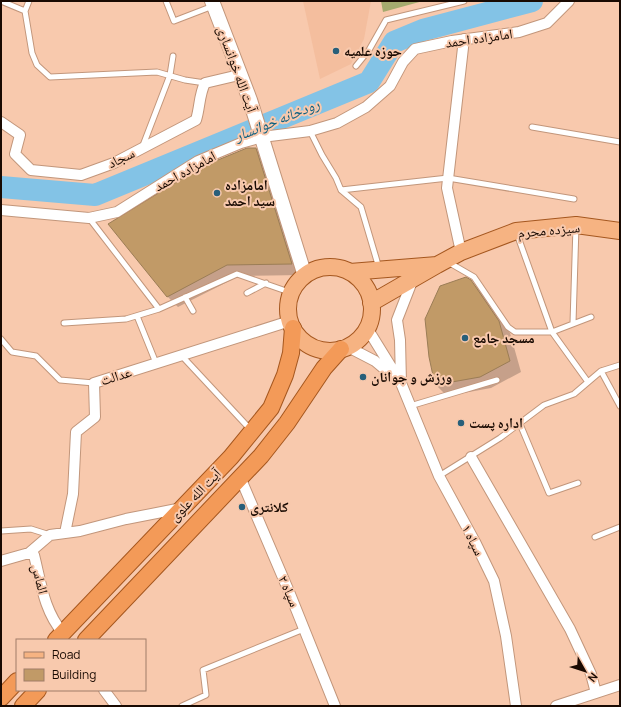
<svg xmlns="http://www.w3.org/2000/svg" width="621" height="707" font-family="Manrope,'Noto Naskh Arabic',sans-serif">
	<rect width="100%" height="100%" fill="#f8c9ad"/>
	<!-- built -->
	<path fill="#f4be9e" d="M 303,1 L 371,1 L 364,39 L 351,64 L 320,79 Z"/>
	<!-- green -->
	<path fill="#a5aa6e" d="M 381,1 L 423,1 L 383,12 Z"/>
	<!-- shadow -->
	<path fill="#0003" d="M 256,149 L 267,160 L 303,275 L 239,276 L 178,307 L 167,296 Z
		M 471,281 L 482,292 L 510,333 L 521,372 L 491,388 L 447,396 L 436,385 Z"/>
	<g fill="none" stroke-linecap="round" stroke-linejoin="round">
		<!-- river -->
		<path stroke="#83c3e6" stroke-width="22" d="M 1,187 L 95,195 L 369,82 L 394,42 L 423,30 L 532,1"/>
	</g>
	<!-- building -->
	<path fill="#c19a67" stroke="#9b7d56" d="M 247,148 L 256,148 L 292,264 L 227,265 L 167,297 L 108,224 L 201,167 Z
		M 466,277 L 471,280 L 499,321 L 510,361 L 480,377 L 435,385 L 429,357 L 425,319 L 440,286 Z"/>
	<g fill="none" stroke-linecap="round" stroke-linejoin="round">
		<defs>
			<path id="service" d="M 1,1 L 25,11
				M 29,1 L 25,11 L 32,53 L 37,65 L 50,77 L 157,72 L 185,80 L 205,83
				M 166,1 L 174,21 L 213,6
				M 356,66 L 369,50 L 386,20 L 464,1
				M 532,127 L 620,142
				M 310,131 L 322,155 L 336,178 L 341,190 L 361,207 L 379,268
				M 142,148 L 170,75 L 173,56
				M 341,190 L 448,178 L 574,199
				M 89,218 L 159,309
				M 517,234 L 552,332 L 588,382
				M 448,262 L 474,277 L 508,327 L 515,332 L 552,332 L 591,317
				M 247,293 L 266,283
				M 185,297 L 193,311
				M 137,316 L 156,363
				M 64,323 L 126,319 L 159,309 L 237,274 L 292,293
				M 573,323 L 576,226
				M 1,339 L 12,352 L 36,356 L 60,380 L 94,383
				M 181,355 L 250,429
				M 601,371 L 620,406
				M 410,406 L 497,380
				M 520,424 L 549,493 L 578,483
				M 439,476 L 500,438 L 544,405 L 574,394 L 601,371 L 620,365
				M 1,531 L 31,529 L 50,535
				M 595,537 L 620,527
				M 182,706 L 206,695 L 203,670 L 304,629"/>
			<path id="minor" d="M 1,122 L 20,135 L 15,154 L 31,170 L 81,175 L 114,163 L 196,120 C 200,107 199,95 205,83 L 239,75
				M 1,210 L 89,218 L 117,212 L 198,161 L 241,143 L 262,137 L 310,131 L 337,123 L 366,107 L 390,86 L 403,62 L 415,49 L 452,41 L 519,32 L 547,23 L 569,1
				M 461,252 L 447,188 L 464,39
				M 413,279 L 397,320 L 400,340 L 401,383 L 439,476 L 475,542 L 494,581 L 506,636 L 516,706
				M 348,347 L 375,361 L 401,383 L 367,328
				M 471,457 L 570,629 L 591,674 L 596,693
				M 240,477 L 290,594 L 335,706
				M 65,533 L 73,494 L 76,432 L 95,417 L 94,383 L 290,321
				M 29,553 L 50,535 L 80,531 L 126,519 L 182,508
				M 1,561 L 29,553 L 34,555 C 41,583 44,611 63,633
				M 104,690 L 116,706
				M 556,706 L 620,685"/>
			<path id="secondary" d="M 212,1 L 250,100 L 305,276"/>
			<path id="primary" d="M 437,265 L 461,252 L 516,231 L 576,225 L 620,231
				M288 309a42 42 0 1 1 84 0a42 42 0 1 1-84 0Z
				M 350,272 L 437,265 L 371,303"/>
			<path id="trunk" d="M 56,640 L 231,457 L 271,408 L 285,375 L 291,353 L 293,328
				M 86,640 L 261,456 L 287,423 L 324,368 L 341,349
				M 1,698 L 17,681
				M 23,706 L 38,690"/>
		</defs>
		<!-- service casing -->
		<use href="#service" stroke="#c2967b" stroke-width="7"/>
		<!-- minor casing -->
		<use href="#minor" stroke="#c2967b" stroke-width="12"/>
		<!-- secondary casing -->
		<use href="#secondary" stroke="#c2967b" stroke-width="16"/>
		<!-- primary casing -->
		<use href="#primary" stroke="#a5571f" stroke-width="18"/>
		<!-- trunk casing -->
		<use href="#trunk" stroke="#a5571f" stroke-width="18"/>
		<!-- service -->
		<use href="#service" stroke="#fff" stroke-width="5"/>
		<!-- minor -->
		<use href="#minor" stroke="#fff" stroke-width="10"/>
		<!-- secondary -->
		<use href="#secondary" stroke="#fff" stroke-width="14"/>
		<!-- primary -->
		<use href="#primary" stroke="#f6b382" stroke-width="16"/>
		<!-- trunk -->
		<use href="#trunk" stroke="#f39a58" stroke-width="16"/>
	</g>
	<!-- markers -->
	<g fill="#285f7a" stroke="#f8c9ad" stroke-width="1.5">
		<circle cx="336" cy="51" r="4"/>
		<circle cx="217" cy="193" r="4"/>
		<circle cx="465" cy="338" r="4"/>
		<circle cx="363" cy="377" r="4"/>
		<circle cx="461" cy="423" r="4"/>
		<circle cx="242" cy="507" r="4"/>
	</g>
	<g text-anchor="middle" stroke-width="4" stroke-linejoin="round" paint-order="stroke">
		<!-- street labels -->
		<g font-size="14" fill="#190a02" stroke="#f8c9ad">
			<text transform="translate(479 38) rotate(-8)" y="5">امامزاده احمد</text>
			<text transform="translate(237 69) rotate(70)" y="5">آیت الله خوانساری</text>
			<text transform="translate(121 158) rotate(-26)" y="5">سجاد</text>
			<text transform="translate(185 171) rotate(-29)" y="5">امامزاده احمد</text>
			<text transform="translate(549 230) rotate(-5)" y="5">سیزده محرم</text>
			<text transform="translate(116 376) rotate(-17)" y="5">عدالت</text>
			<text transform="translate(195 495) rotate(-46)" y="5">آیت الله علوی</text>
			<text transform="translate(473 540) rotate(63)" y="5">سپاه ۱</text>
			<text transform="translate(40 579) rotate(76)" y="5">الماس</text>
			<text transform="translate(289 591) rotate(67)" y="5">سپاه ۲</text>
		</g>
		<!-- poi labels -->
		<g font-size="14" font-weight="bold" fill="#190a02" stroke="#f8c9ad" text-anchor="start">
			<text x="344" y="56">حوزه علمیه</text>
			<text x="225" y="190">امامزاده<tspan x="225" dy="16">سید احمد</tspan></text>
			<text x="473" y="343">مسجد جامع</text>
			<text x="371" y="382">ورزش و جوانان</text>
			<text x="469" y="428">اداره پست</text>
			<text x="250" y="512">کلانتری</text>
		</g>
		<!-- water labels -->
		<g font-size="15" font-style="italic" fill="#0d5f80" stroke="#f8c9ad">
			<text transform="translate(277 120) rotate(-22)" y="5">رودخانه خوانسار</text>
		</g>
	</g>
	<!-- border -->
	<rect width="621" height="707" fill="none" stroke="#190a02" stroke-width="4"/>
	<!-- legend -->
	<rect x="16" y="639" width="130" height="52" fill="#f8c9ad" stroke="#9f7d69"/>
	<rect x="24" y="652" width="20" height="6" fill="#f6b382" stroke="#9f7d69"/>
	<text x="52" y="659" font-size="12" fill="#190a02">Road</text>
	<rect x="24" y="669" width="20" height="12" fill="#c19a67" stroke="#9f7d69"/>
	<text x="52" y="679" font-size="12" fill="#190a02">Building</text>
	<!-- north arrow -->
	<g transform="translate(585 671) rotate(129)" stroke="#f8c9ad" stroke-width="3" paint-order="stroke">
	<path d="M0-3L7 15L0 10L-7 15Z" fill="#190a02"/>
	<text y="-6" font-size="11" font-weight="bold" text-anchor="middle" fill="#190a02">N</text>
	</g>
</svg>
